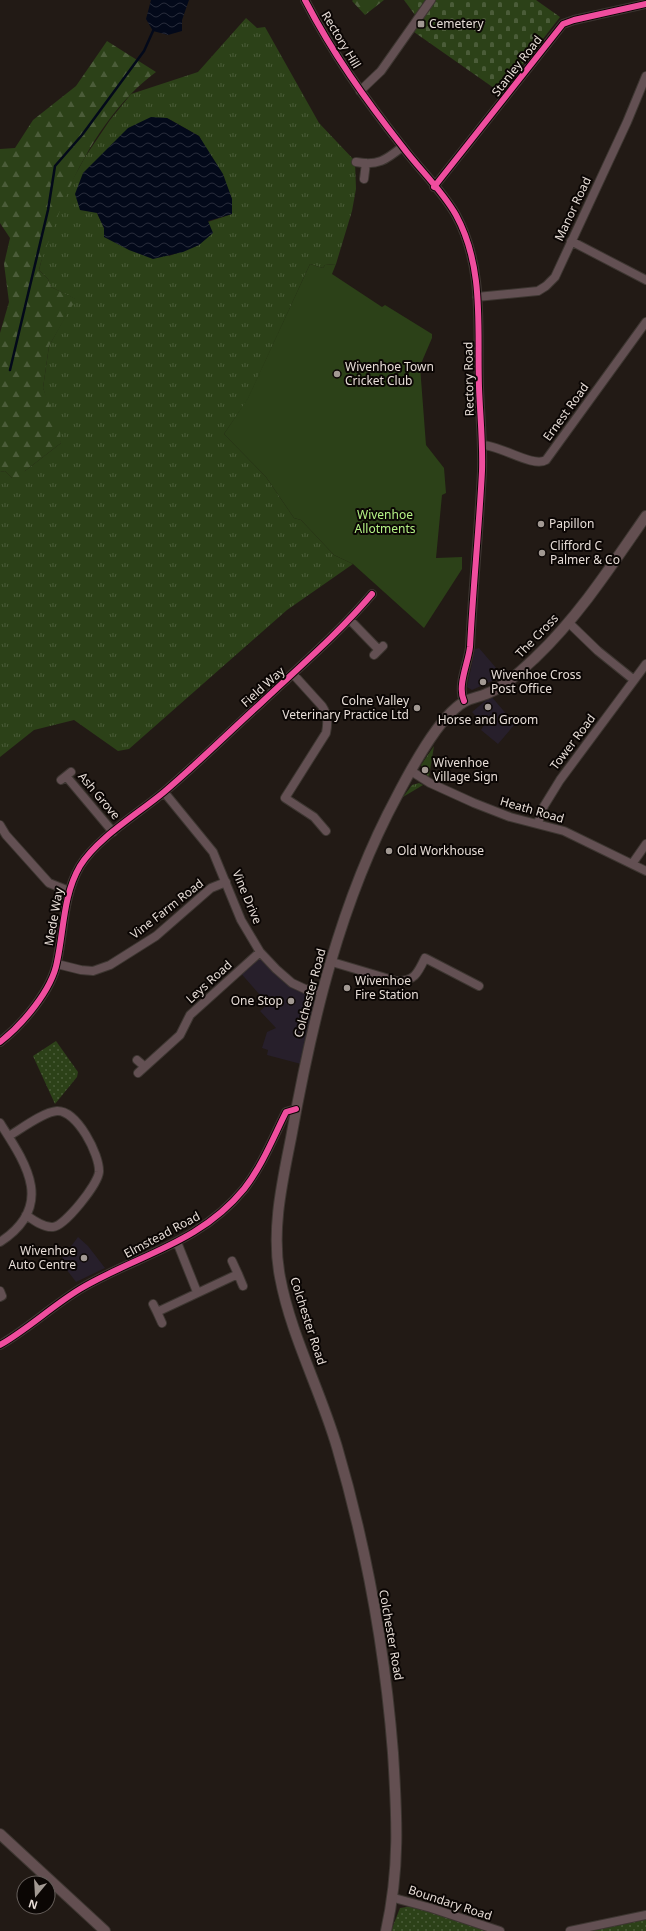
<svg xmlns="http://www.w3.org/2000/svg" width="646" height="1931" font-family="'Noto Sans',sans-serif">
	<defs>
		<pattern id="grass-tufts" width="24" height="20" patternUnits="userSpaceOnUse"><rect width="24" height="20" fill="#2c4118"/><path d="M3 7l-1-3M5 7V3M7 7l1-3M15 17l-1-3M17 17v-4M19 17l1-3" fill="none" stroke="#4b5c39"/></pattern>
		<pattern id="forest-firs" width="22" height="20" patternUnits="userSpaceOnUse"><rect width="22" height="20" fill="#2c4118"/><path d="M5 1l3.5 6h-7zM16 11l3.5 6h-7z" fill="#4b5c39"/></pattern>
		<pattern id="cemetery-stones" width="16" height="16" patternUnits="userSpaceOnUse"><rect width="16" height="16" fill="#2c4118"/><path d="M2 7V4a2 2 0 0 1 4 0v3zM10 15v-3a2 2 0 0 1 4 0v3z" fill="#4b5c39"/></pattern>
		<pattern id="park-dots" width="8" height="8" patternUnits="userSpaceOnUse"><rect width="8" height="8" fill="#2c4118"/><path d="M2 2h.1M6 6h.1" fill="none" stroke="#4b5c39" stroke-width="1.8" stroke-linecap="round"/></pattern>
		<pattern id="water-waves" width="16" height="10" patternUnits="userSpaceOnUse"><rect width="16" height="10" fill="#03091a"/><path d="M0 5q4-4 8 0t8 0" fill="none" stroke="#282c3b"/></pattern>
	</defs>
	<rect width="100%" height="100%" fill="#221a15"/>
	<!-- commercial -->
	<path fill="#271f2b" d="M 479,648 L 503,676 L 472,690 L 467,687 L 475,649 Z
		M 491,696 L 515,724 L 498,744 L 481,730 L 484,725 L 472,712 Z
		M 257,953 L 271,968 L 318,994 L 301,1064 L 267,1055 L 268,1050 L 262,1048 L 267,1032 L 276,1028 L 260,1011 L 268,1004 L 238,970 Z
		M 78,1237 L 88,1246 L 105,1268 L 76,1282 L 60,1261 Z"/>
	<!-- grass -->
	<path fill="url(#grass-tufts)" fill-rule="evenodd" d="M 246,18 L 257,28 L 265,27 L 319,123 L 355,161 L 356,189 L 352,211 L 336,264 L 325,265 L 323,268 L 310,264 L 248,399 L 224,434 L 266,477 L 294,518 L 301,520 L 334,555 L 353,564 L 287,610 L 129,749 L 118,751 L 74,720 L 34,730 L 0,757 L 0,472 L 5,471 L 12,478 L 25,471 L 61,443 L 43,388 L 49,346 L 75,299 L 51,287 L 48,279 L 39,270 L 43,254 L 66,192 L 85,157 L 110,120 L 131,94 L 198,72 ZM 167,118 L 199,136 L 228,189 L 232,199 L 232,214 L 208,222 L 199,245 L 169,256 L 104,228 L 97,213 Z
		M 434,746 L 429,777 L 424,772 L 421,765 Z
		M 419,783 L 423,785 L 403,797 L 412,785 Z"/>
	<!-- forest -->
	<path fill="url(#forest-firs)" d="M 353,0 L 384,0 L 365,15 L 352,1 Z
		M 107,41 L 156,72 C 147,79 138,86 131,94 C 94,132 70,181 53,230 C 48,244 42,256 39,270 L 48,279 L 51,287 L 76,299 L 49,346 L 43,388 L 60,431 L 61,443 L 25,471 L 22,480 L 12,478 L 5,471 L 0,472 L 0,333 L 9,302 L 4,264 L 10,238 L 0,223 L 0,149 L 15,148 L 33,120 L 76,86 Z"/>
	<!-- cemetery -->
	<path fill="url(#cemetery-stones)" d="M 404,0 L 425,0 L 415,15 Z
		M 436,0 L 536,0 L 560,17 L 501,93 L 414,32 Z"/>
	<!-- park -->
	<path fill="url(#park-dots)" d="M 56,1041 L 78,1072 L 77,1077 L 55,1104 L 33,1056 Z
		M 413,1906 L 500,1931 L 391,1931 L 400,1908 Z
		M 646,1915 L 646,1931 L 570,1931 Z"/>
	<!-- garden -->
	<path fill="#2c4118" d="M 310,264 L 323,268 L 325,265 L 336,264 L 332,274 L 382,307 L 385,305 L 432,334 L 432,338 L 420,366 L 426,445 L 444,468 L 446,493 L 442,495 L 436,558 L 462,557 L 462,569 L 424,628 L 353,564 L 334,555 L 301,520 L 294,518 L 266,477 L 224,434 L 248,398 Z"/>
	<!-- water -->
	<path fill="url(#water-waves)" d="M 151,0 L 189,0 L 182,20 L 182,31 L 168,35 L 153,31 L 146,19 Z
		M 151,117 L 167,118 L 199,136 L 223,174 L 232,199 L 232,214 L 208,221 L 213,233 L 199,245 L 183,252 L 153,259 L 129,250 L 104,237 L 104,228 L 97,213 L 80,210 L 75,194 L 83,173 L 128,128 Z"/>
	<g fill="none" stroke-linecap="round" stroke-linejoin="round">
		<!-- stream -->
		<path stroke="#03091a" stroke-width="2.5" d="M 10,370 L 48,210 L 55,166 L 82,135 L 144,51 L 153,31"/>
		<defs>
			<path id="minor" d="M 305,0 C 333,54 365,99 402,146 C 419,169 442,190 456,215 C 485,268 477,329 479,387 C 480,415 483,443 482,471 C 479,530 473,588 470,647 C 468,664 457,686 464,701
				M 360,91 L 381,71 L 431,0
				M 356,162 C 378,166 386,160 402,147
				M 364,179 L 366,163
				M 434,187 L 563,24 L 574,20 L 646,4
				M 571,241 L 646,280
				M 477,297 L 538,291 L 546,286 L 555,277 L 627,122 L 646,76
				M 482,445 C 500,445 533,468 546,460 L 646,322
				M 350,620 L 379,650
				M 568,622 L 598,651 L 634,680
				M 374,655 L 383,646
				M 293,674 L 322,706 C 328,715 328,723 326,733 L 285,798 L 314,817 L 326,831
				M 411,771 L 430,783 L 474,803 L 510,817 L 564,831 L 646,871
				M 66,776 L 113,832
				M 61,780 L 71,772
				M 164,792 L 213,852 L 241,920 L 260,952 L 276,969 L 292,983 L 305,989 L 323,992
				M 538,823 L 544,806 L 560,780 L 646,664
				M 0,825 L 6,835 L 49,883 L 69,891
				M 632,864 L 646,844
				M 332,962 L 396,981 C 414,982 418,973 425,958 L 479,986
				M 57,964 L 81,970 L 93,971 L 110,965 L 156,936 L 211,888 L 226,882
				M 0,1042 C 22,1025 52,990 57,962 C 64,930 63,895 80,866 C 97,838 139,813 164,792 C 197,764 228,733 260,704 C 298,668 338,634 372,594
				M 137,1060 L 144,1066
				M 138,1073 L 180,1035 L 190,1015 L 260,952
				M 0,1123 C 27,1165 55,1206 0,1242
				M 9,1136 C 21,1129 43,1112 57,1111 C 77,1110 100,1155 99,1172 C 98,1184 65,1226 53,1227 C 44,1228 33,1220 26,1215
				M 177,1242 L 197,1292
				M 232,1261 L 238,1274
				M 0,1291 L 2,1296 L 0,1297
				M 153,1304 L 157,1312
				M 162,1323 L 157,1312 L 238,1274 L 243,1286
				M 0,1345 C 28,1329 52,1306 80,1289 C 137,1255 199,1244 244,1189 C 262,1166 273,1138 286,1112 L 296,1109
				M 394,1898 L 431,1908 L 500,1931
				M 570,1931 L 646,1915"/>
			<path id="major" d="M 0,1834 L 105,1931
				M 386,1931 C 400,1869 397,1816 393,1753 C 385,1650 366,1546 337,1447 C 320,1389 291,1336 280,1277 C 271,1231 282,1183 291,1138 C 312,1021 340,902 397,796 C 410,771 439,716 464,702 C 470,698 479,697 486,694 C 505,687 521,671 536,657 C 579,616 612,565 646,516"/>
		</defs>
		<!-- minor casing -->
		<use href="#minor" stroke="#3d3631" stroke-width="10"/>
		<!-- major casing -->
		<use href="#major" stroke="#3d3631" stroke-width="12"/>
		<!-- minor -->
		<use href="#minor" stroke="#635053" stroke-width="8"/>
		<!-- major -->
		<use href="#major" stroke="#634f51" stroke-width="10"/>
		<defs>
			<path id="cycleway" d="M 305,0 C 333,54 365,99 402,146 C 419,169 442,190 456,215 C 485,268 477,329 479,387 C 480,415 483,443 482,471 C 479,530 473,588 470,647 C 468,664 457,686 464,701
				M 434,187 L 563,24 L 574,20 L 646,4
				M 0,1042 C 22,1025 52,990 57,962 C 64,930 63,895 80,866 C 97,838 139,813 164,792 C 197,764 228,733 260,704 C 298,668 338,634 372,594
				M 0,1345 C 28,1329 52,1306 80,1289 C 137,1255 199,1244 244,1189 C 262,1166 273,1138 286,1112 L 296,1109"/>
		</defs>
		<!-- cycleway casing -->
		<use href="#cycleway" stroke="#0b0604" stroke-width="8"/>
		<!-- cycleway -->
		<use href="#cycleway" stroke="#ef4d9e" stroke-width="6"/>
	</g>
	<!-- markers -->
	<g fill="#a29993" stroke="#0b0604" stroke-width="1.5">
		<rect x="417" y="20" width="8" height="8" rx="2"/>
		<circle cx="337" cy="374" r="4"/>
		<circle cx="541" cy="524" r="4"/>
		<circle cx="542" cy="553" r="4"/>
		<circle cx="483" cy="682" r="4"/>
		<circle cx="488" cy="707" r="4"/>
		<circle cx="417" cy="708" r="4"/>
		<circle cx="425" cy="770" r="4"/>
		<circle cx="389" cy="851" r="4"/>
		<circle cx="347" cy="988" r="4"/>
		<circle cx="291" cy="1001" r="4"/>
		<circle cx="84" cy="1258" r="4"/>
	</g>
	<g text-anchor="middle" stroke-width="4" stroke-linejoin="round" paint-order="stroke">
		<!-- poi labels -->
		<g font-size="12" fill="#e7ddd7" stroke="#0b0604" text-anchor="start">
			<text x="429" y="28">Cemetery</text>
			<text x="345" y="371">Wivenhoe Town<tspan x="345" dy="14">Cricket Club</tspan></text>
			<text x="549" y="528">Papillon</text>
			<text x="550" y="550">Clifford C<tspan x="550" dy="14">Palmer &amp; Co</tspan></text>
			<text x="491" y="679">Wivenhoe Cross<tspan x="491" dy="14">Post Office</tspan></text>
			<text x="409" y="705" text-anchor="end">Colne Valley<tspan x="409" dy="14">Veterinary Practice Ltd</tspan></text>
			<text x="488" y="724" text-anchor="middle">Horse and Groom</text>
			<text x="433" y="767">Wivenhoe<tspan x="433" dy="14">Village Sign</tspan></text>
			<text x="397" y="855">Old Workhouse</text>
			<text x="355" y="985">Wivenhoe<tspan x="355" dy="14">Fire Station</tspan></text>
			<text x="283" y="1005" text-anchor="end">One Stop</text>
			<text x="76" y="1255" text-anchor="end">Wivenhoe<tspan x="76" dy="14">Auto Centre</tspan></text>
		</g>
		<!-- street labels -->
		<g font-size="12" fill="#e7ddd7" stroke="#0b0604">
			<text transform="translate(341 40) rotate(59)" y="4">Rectory Hill</text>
			<text transform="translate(517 66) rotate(-52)" y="4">Stanley Road</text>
			<text transform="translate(573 209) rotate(-65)" y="4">Manor Road</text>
			<text transform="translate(469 379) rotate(-91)" y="4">Rectory Road</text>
			<text transform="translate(566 412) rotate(-54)" y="4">Ernest Road</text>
			<text transform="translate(537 636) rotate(-46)" y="4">The Cross</text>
			<text transform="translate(263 687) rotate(-42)" y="4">Field Way</text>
			<text transform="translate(573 742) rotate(-53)" y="4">Tower Road</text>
			<text transform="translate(99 796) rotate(50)" y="4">Ash Grove</text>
			<text transform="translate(532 810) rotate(16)" y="4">Heath Road</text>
			<text transform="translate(247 897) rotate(67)" y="4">Vine Drive</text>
			<text transform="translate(167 909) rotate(-38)" y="4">Vine Farm Road</text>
			<text transform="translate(54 917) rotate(-80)" y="4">Mede Way</text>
			<text transform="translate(209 982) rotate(-42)" y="4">Leys Road</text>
			<text transform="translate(310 993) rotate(-75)" y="4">Colchester Road</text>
			<text transform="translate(162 1235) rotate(-28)" y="4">Elmstead Road</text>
			<text transform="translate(308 1321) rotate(72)" y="4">Colchester Road</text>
			<text transform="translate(391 1635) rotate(80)" y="4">Colchester Road</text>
			<text transform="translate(450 1903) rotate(18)" y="4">Boundary Road</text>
		</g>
		<!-- park labels -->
		<g font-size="12" fill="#b4f185" stroke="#0b0604">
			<text x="385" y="519">Wivenhoe<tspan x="385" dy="14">Allotments</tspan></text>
		</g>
	</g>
	<!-- north arrow -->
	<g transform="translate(36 1895) rotate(198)"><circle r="19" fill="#0b0604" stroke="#635c58"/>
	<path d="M0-3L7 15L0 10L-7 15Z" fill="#a29993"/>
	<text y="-6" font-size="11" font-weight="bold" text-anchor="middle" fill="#e7ddd7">N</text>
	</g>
</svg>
